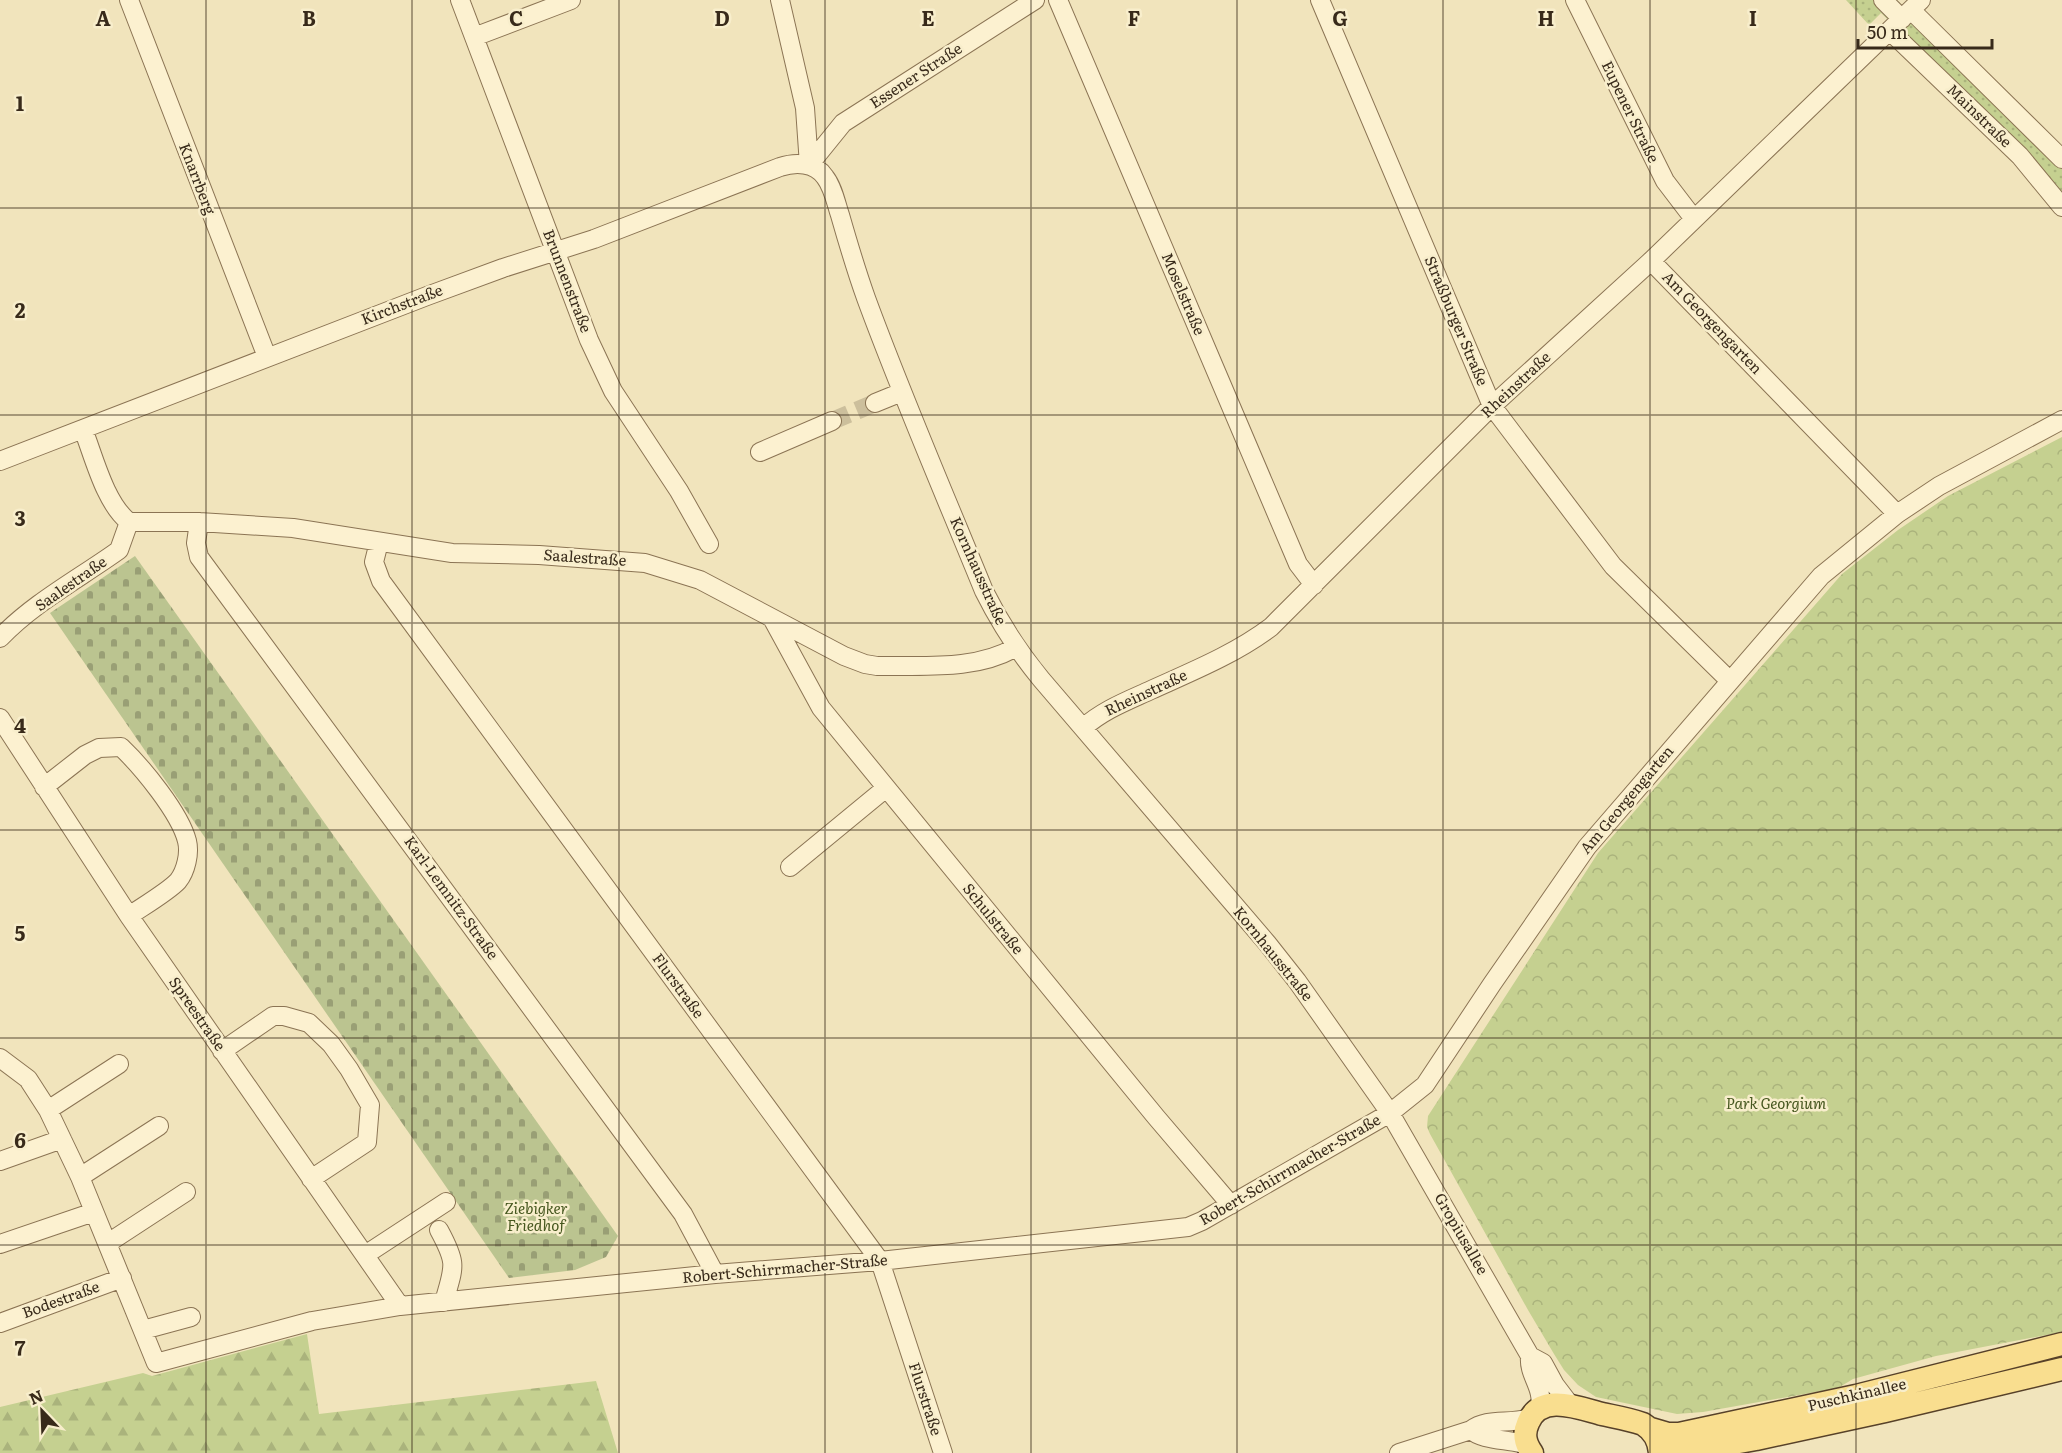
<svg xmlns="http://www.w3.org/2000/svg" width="2062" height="1453" font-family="Literata,serif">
	<defs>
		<pattern id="grass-dots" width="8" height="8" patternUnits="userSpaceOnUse" patternTransform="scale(1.5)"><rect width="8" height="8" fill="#c5d090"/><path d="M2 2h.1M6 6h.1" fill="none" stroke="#aab37c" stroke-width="1.8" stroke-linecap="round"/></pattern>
		<pattern id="forest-firs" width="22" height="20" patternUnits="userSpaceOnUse" patternTransform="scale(1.5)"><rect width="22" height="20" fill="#c5d090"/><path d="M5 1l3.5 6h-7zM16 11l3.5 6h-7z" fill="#aab37c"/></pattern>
		<pattern id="cemetery-stones" width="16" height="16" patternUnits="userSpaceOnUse" patternTransform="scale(1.5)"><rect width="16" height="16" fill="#bbc490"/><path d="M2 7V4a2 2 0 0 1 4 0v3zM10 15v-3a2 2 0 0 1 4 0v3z" fill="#999f75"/></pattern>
		<pattern id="park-crowns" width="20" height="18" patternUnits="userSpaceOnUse" patternTransform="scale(1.5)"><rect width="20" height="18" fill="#c5d090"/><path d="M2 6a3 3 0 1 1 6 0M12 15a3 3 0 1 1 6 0" fill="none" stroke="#aab37c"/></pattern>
	</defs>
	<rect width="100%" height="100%" fill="#f1e4bc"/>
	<!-- grass -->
	<path fill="url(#grass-dots)" d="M 1846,0 L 1897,0 L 2062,168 L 2062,196 L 2026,152 L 1881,13 L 1869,25 Z"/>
	<!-- forest -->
	<path fill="url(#forest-firs)" d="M 307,1334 L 319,1414 L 596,1381 L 618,1453 L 0,1453 L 0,1407 L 143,1373 L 152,1376 Z"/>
	<!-- cemetery -->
	<path fill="url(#cemetery-stones)" d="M 135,556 L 618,1236 L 606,1257 L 575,1270 L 509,1278 L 50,613 Z"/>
	<!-- park -->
	<path fill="url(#park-crowns)" d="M 2062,437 L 2062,1332 L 1936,1356 L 1853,1379 L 1838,1388 L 1703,1412 L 1677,1414 L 1596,1397 L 1578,1385 L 1564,1370 L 1554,1354 L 1528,1310 L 1430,1134 L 1427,1127 L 1428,1116 L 1598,853 L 1842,574 L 1898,530 L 1948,496 Z"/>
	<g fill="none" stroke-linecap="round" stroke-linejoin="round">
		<!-- minor-tunnel -->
		<path stroke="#ccbf9c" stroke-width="18" stroke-dasharray="18 9" stroke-linecap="butt" d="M 832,421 L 875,403"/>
		<defs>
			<path id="minor" d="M 129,0 L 267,357
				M 460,0 L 589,340 L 613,391 L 679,491 L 709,544
				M 780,0 L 805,108 L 809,165
				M 1058,0 L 1298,564 L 1314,585
				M 1320,0 L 1492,406 L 1613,566 L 1729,680
				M 1575,0 L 1665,181 L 1694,219
				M 1883,0 L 1902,19
				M 1911,10 L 2062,159
				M 1890,31 L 2020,156 L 2062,207
				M 474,37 L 571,0
				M 809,165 L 843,123 L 1035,0
				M 1651,261 L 1897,514
				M 875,403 L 902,392
				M 760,452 L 832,421
				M 0,461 L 427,296 L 503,268 L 594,239 L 780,167 C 795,162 815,162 825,177 C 833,187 836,203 840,215 C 848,243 856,270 866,298 C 902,396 944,493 984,591 C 1000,623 1018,651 1041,679 L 1267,943 L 1297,981 L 1390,1113 L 1530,1356 L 1543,1363 L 1555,1385 L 1571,1406
				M 129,522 L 199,522 L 293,528 L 452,553 L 539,555 L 645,563 L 700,580 L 844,656 L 865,664 L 877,666 C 922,665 976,671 1016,647
				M 199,522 L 196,543 L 199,557 L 683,1214 L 715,1274
				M 379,542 L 374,562 L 381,581 L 880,1261 L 943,1453
				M 773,620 L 821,708 L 1156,1117 L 1231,1205
				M 0,638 C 33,603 80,578 119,550 L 129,522 C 105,503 94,457 83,429
				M 0,718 L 129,916 L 400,1306
				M 1083,728 C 1103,710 1127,701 1151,690 C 1193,671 1235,654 1271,627 L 1492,406 L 1651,261 L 1921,0
				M 44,787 L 85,755 L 99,748 L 121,747 C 142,767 180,813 187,841 C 190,853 186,871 178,881 C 169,891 142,907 129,916
				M 790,867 L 886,788
				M 222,1051 L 273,1016 L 284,1016 L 309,1023 L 331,1044 L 349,1069 L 370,1105 L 367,1142 L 311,1179
				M 0,1058 L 28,1079 L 48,1110 L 80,1177 L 156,1363 L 312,1321 L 400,1306 L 715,1274 L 880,1261 L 1188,1227 L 1202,1221 L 1390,1113 L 1425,1085 L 1492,984 L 1587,847 L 1821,576 L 1897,514 L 1939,486 L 2062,420
				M 48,1110 L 119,1064
				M 0,1161 L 62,1139
				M 80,1177 L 159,1126
				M 439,1230 C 458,1265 454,1266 444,1302
				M 108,1243 L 186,1192
				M 0,1244 L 94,1212
				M 365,1255 L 446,1202
				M 0,1323 L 122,1278
				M 143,1330 L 191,1317
				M 1530,1356 C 1528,1376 1544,1387 1540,1408
				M 1471,1430 C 1482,1441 1510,1439 1527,1445
				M 1399,1453 L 1471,1430 C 1488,1417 1509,1425 1530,1418"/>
			<path id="major" d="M 1651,1429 L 1668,1434 L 1679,1434 L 1856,1396 L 2062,1344
				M 1532,1453 C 1525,1443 1523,1434 1528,1423 C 1540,1392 1579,1408 1602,1414 C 1616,1417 1629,1419 1643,1424 C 1654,1431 1659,1440 1660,1453
				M 1676,1453 L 1756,1439 L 1885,1411 L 2062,1369"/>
		</defs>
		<!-- minor casing -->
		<use href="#minor" stroke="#8b7454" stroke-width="20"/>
		<!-- major casing -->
		<use href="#major" stroke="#574129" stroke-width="25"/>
		<!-- minor -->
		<use href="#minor" stroke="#fcf1d0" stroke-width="18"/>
		<!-- major -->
		<use href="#major" stroke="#f9de8f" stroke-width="22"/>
	</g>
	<!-- grid -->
	<path fill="none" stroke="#382a1a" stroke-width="1.5" stroke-opacity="0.55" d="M 206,0 L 206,1453M 412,0 L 412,1453M 619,0 L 619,1453M 825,0 L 825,1453M 1031,0 L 1031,1453M 1237,0 L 1237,1453M 1443,0 L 1443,1453M 1650,0 L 1650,1453M 1856,0 L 1856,1453M 0,208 L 2062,208M 0,415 L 2062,415M 0,623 L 2062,623M 0,830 L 2062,830M 0,1038 L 2062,1038M 0,1245 L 2062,1245"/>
	<g text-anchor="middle" stroke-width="5" stroke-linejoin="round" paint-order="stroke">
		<!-- street labels -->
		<g font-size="15" fill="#382a1a" stroke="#f8eecc">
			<text transform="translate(916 76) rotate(-33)" y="5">Essener Straße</text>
			<text transform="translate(1630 112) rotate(64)" y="5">Eupener Straße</text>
			<text transform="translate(1979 116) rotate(44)" y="5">Mainstraße</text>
			<text transform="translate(197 179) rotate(69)" y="5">Knarrberg</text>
			<text transform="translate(567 281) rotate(69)" y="5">Brunnenstraße</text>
			<text transform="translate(1183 294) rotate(67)" y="5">Moselstraße</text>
			<text transform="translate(402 305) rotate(-21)" y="5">Kirchstraße</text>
			<text transform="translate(1456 321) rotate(67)" y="5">Straßburger Straße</text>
			<text transform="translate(1712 323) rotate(46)" y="5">Am Georgengarten</text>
			<text transform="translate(1516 385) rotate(-43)" y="5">Rheinstraße</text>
			<text transform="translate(585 558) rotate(4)" y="5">Saalestraße</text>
			<text transform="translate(978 571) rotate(66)" y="5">Kornhausstraße</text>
			<text transform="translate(71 584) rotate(-35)" y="5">Saalestraße</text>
			<text transform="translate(1146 693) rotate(-25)" y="5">Rheinstraße</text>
			<text transform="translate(1627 800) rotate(-50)" y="5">Am Georgengarten</text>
			<text transform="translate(451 898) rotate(54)" y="5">Karl-Lemnitz-Straße</text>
			<text transform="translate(993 919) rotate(51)" y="5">Schulstraße</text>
			<text transform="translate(1273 954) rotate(51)" y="5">Kornhausstraße</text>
			<text transform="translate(678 986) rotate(54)" y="5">Flurstraße</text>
			<text transform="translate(197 1014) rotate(55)" y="5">Spreestraße</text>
			<text transform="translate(1290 1170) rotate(-30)" y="5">Robert-Schirrmacher-Straße</text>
			<text transform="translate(1461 1234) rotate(60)" y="5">Gropiusallee</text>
			<text transform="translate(785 1269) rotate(-5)" y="5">Robert-Schirrmacher-Straße</text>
			<text transform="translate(61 1300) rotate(-20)" y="5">Bodestraße</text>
			<text transform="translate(1857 1395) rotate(-13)" y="5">Puschkinallee</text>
			<text transform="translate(925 1399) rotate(72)" y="5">Flurstraße</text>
		</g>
		<!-- park labels -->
		<g font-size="15" font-style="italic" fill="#46571f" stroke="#f8eecc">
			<text x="1776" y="1109">Park Georgium</text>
			<text x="536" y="1214">Ziebigker<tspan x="536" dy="17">Friedhof</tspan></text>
		</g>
	</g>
	<g font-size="20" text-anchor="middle" font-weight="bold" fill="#382a1a" stroke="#f8eecc" stroke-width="5" stroke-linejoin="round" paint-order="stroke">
		<text x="103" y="26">A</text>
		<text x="309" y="26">B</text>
		<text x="516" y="26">C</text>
		<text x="722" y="26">D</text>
		<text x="928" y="26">E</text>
		<text x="1134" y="26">F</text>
		<text x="1340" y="26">G</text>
		<text x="1546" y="26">H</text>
		<text x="1753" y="26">I</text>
		<text x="20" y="111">1</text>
		<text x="20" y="318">2</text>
		<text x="20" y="526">3</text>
		<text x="20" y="733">4</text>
		<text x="20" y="941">5</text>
		<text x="20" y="1148">6</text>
		<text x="20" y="1356">7</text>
	</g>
	<!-- north arrow -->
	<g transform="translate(42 1411) rotate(337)" stroke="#f8eecc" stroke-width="4.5" paint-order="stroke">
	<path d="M0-4.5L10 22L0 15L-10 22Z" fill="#382a1a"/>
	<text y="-9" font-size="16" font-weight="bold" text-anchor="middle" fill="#382a1a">N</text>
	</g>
	<!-- scale -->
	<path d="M1858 39v9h134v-9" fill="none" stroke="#382a1a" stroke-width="3"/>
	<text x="1867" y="39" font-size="18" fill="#382a1a" stroke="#f8eecc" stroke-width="4.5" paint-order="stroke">50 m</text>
</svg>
